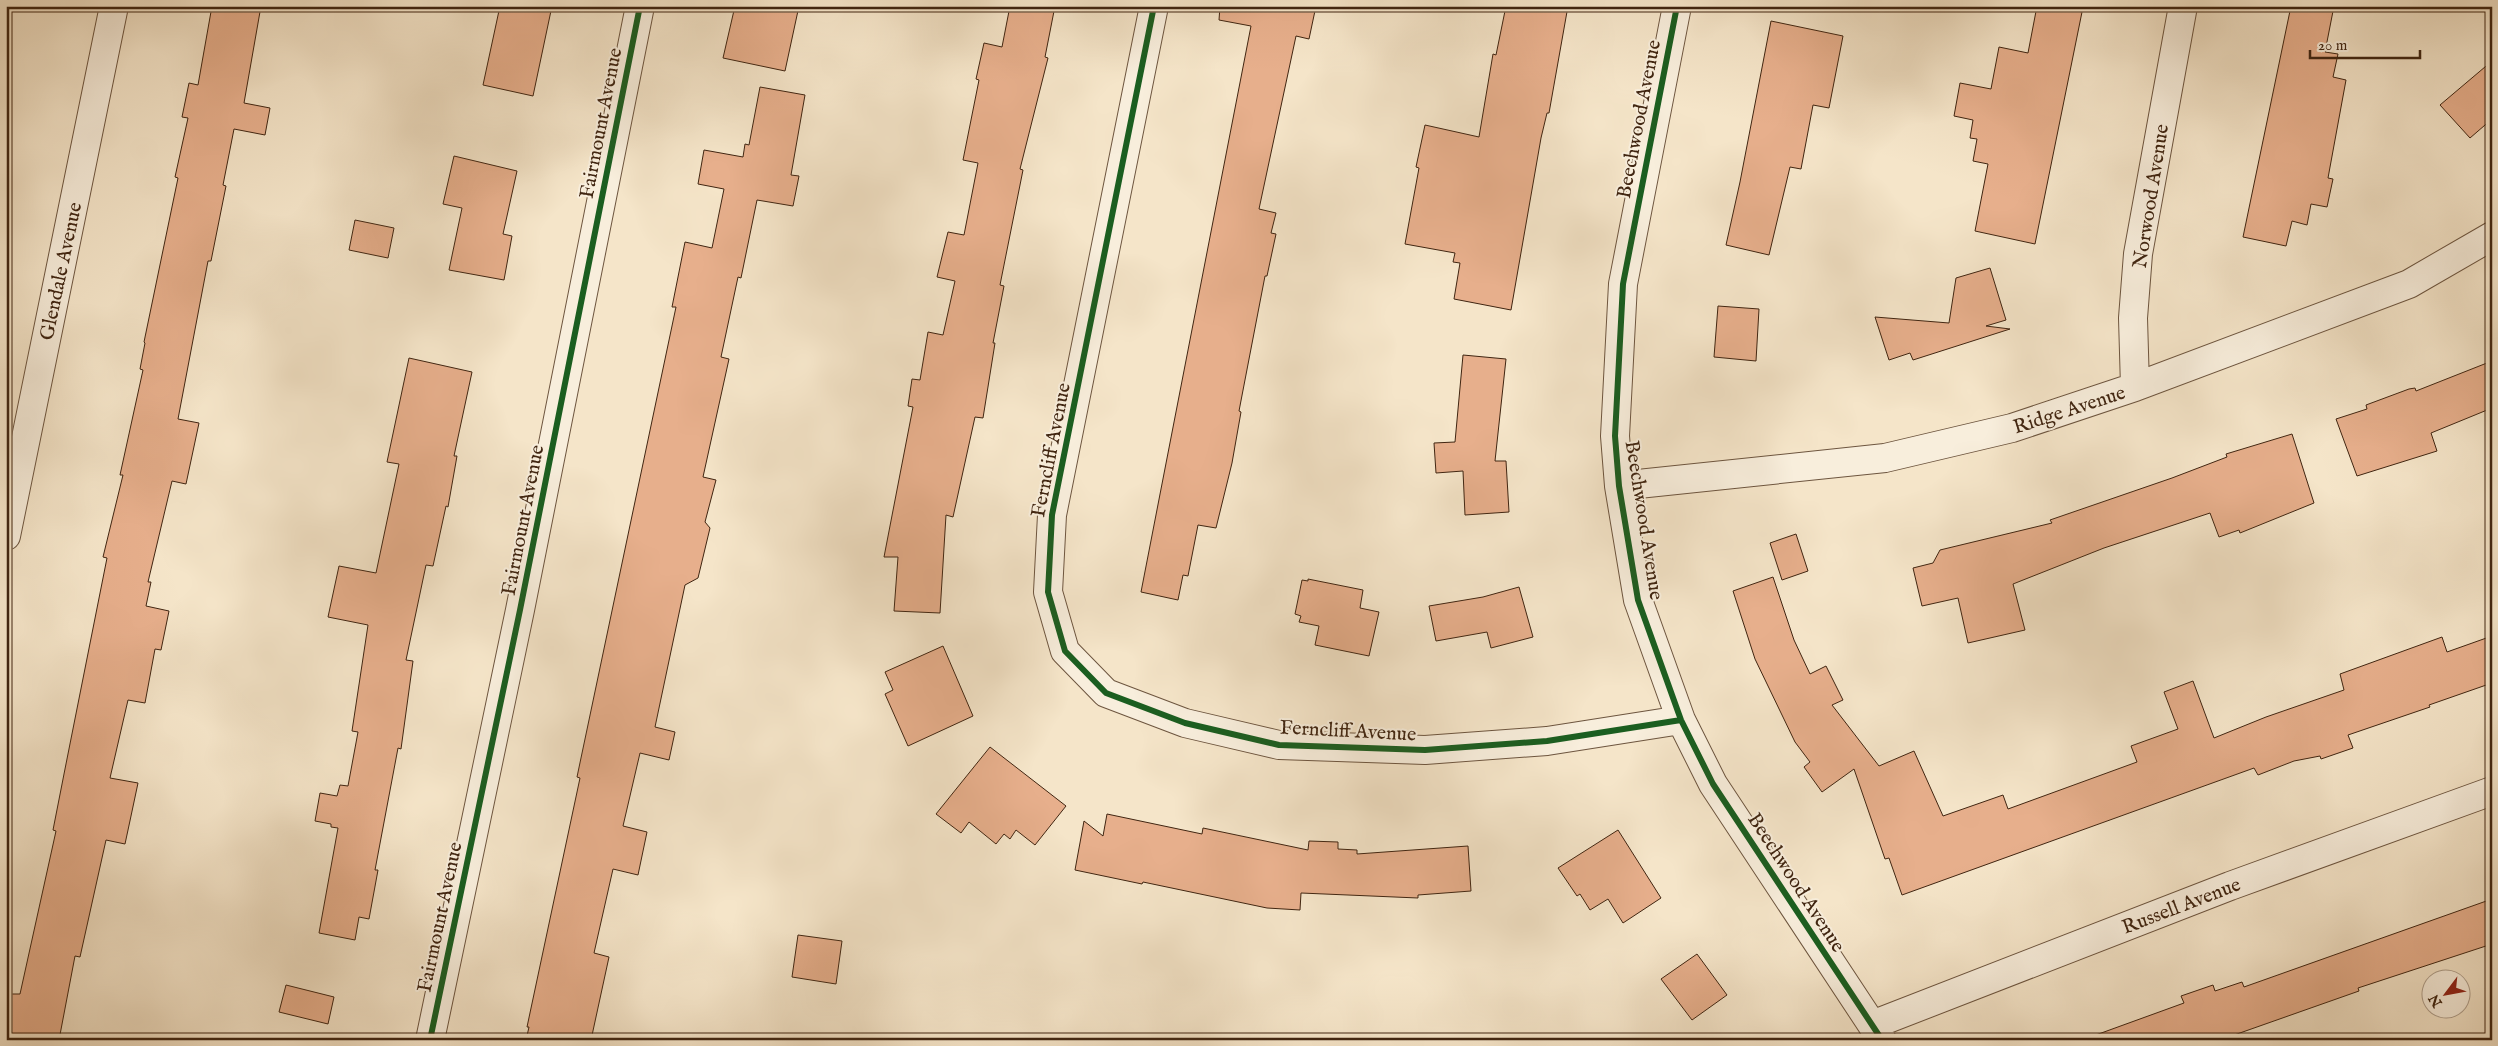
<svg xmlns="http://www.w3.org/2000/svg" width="2498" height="1046" font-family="'IM FELL English',serif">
	<rect width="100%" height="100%" fill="#f5e5c9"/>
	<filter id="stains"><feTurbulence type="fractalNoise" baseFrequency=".004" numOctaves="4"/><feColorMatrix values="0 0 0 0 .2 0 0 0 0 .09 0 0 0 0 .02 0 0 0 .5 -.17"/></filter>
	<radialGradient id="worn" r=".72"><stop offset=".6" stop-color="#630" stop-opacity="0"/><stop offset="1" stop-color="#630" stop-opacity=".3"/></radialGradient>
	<!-- building -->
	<path fill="#e7af8c" stroke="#402511" d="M 212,6 L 261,6 L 244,103 L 270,108 L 265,135 L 234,129 L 223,185 L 226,186 L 211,261 L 208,261 L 178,419 L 199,423 L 186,484 L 172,481 L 148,582 L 151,582 L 146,606 L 169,611 L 161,650 L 155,649 L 145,703 L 128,700 L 110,778 L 138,783 L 131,816 L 125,844 L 106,840 L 80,957 L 75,956 L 59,1040 L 25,1040 L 6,1036 L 6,994 L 20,994 L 56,831 L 53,830 L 64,774 L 107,558 L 103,557 L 123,475 L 120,475 L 143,370 L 140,369 L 145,343 L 144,342 L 178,178 L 175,177 L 188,118 L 182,117 L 189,83 L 198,85 Z
		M 500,6 L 552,6 L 533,96 L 483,85 Z
		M 735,6 L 799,6 L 785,71 L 723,58 Z
		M 1010,6 L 1055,6 L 1045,57 L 1048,58 L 1020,169 L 1023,170 L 1000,285 L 1004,286 L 993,343 L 995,343 L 983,418 L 975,417 L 953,517 L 946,515 L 940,613 L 894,611 L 898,557 L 884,557 L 913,407 L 908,406 L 912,379 L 920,380 L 928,332 L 943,335 L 955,281 L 937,277 L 948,232 L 964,235 L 978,163 L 963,160 L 979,80 L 976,79 L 984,43 L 1002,47 Z
		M 1220,6 L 1316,6 L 1309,39 L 1296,36 L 1259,209 L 1276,213 L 1271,233 L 1276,234 L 1267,276 L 1265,276 L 1239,411 L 1241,412 L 1232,463 L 1216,528 L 1198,525 L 1188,576 L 1183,575 L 1178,600 L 1141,592 L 1251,26 L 1219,20 Z
		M 1506,6 L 1568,6 L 1549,113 L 1547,113 L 1541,138 L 1511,310 L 1454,299 L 1460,263 L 1453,262 L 1455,253 L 1405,244 L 1419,168 L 1416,167 L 1425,125 L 1479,137 L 1493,54 L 1496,55 Z
		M 2037,6 L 2055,6 L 2082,12 L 2035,244 L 1975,231 L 1988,164 L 1973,161 L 1977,139 L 1970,138 L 1973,120 L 1954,116 L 1960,83 L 1991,89 L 1999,47 L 2028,53 Z
		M 2291,6 L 2334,6 L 2325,52 L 2338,54 L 2333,77 L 2346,80 L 2328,178 L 2333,179 L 2327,207 L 2311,204 L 2307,225 L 2292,221 L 2286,246 L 2243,237 Z
		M 1771,21 L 1843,36 L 1829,108 L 1813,105 L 1801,169 L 1790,167 L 1769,255 L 1726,245 L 1740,182 Z
		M 2492,61 L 2492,119 L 2470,138 L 2440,105 Z
		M 760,87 L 805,95 L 791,175 L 799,176 L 793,206 L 757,200 L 741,278 L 738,277 L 721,357 L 729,359 L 703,477 L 716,480 L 705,522 L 710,528 L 698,578 L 685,585 L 655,727 L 675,732 L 669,760 L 640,753 L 623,826 L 647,832 L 638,875 L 613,869 L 594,953 L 609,957 L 591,1040 L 526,1040 L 529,1027 L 527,1027 L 580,778 L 577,777 L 676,307 L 672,307 L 685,242 L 712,248 L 724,189 L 698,184 L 704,150 L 743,157 L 745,144 L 749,145 Z
		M 454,156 L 517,171 L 503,234 L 512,236 L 504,280 L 449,270 L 462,208 L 443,204 Z
		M 355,220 L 394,228 L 388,258 L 349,250 Z
		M 1990,268 L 2006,320 L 1986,326 L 2010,329 L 1913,360 L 1910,353 L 1889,360 L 1875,317 L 1949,323 L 1956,278 Z
		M 1718,306 L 1759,309 L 1756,361 L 1714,357 Z
		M 1463,355 L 1506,359 L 1495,461 L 1506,461 L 1509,512 L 1465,515 L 1463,471 L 1436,473 L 1434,443 L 1455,442 Z
		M 409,358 L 472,372 L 454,456 L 457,456 L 448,507 L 446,506 L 433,566 L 426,565 L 406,660 L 413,661 L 401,749 L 398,748 L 375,870 L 378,870 L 369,919 L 359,917 L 355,940 L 319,933 L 338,828 L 331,827 L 331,824 L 315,821 L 320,793 L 337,796 L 340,785 L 348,786 L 358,732 L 352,731 L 368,625 L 328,617 L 339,566 L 376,573 L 399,464 L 387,462 Z
		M 2492,361 L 2492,408 L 2431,433 L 2437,451 L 2357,476 L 2336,419 L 2367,409 L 2366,405 L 2409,389 L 2415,388 L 2416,391 Z
		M 2292,434 L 2314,503 L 2240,533 L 2239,530 L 2219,537 L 2210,513 L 2104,548 L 2013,584 L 2025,630 L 1968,643 L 1958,598 L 1922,606 L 1913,568 L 1933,563 L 1940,550 L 2052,523 L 2050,520 L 2172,478 L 2227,457 L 2226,454 Z
		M 1796,534 L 1808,571 L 1782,580 L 1770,543 Z
		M 1773,577 L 1794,640 L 1810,674 L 1826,666 L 1843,700 L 1832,705 L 1879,766 L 1914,751 L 1943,816 L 2003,795 L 2008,809 L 2137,762 L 2131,746 L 2178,729 L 2164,692 L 2193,681 L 2214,738 L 2266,717 L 2344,690 L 2340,674 L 2442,637 L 2447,652 L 2492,636 L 2492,683 L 2429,705 L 2430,707 L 2348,735 L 2353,748 L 2321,759 L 2320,756 L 2294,761 L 2258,775 L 2254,768 L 1902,895 L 1889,858 L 1885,859 L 1854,769 L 1822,792 L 1804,767 L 1810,762 L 1795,742 L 1755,659 L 1733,591 Z
		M 1308,579 L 1363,590 L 1360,608 L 1379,612 L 1369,656 L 1315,645 L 1319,626 L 1299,622 L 1301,616 L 1295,614 L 1302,580 L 1308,581 Z
		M 1519,587 L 1533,637 L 1491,648 L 1487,632 L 1436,641 L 1429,606 L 1483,597 Z
		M 943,646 L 973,716 L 908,746 L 885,694 L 893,690 L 885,672 Z
		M 990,747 L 1066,806 L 1035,845 L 1016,830 L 1010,839 L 1004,834 L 996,844 L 969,822 L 961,833 L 936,814 Z
		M 1107,814 L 1202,834 L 1203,828 L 1308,850 L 1309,841 L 1338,842 L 1338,849 L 1357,850 L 1357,854 L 1468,846 L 1471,891 L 1418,895 L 1418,898 L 1301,893 L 1300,910 L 1267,908 L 1143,882 L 1142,884 L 1075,870 L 1084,821 L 1103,836 Z
		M 1618,830 L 1661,898 L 1623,923 L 1608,899 L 1590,910 L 1580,894 L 1577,896 L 1558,868 Z
		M 2492,899 L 2492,944 L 2358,988 L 2359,991 L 2220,1040 L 2094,1040 L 2093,1036 L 2184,1003 L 2181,996 L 2213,985 L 2215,991 L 2242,982 L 2244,987 Z
		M 798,935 L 842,941 L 836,984 L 792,977 Z
		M 1697,954 L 1727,995 L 1692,1020 L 1661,979 Z
		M 286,985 L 334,997 L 328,1024 L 279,1012 Z"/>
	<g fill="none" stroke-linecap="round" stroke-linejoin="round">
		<defs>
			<path id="street" d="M 1154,6 L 1052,515 L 1048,592 L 1065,651 L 1106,693 L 1185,723 L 1279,745 L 1425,750 L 1547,741 L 1681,720
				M 1677,6 L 1623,284 L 1615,436 L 1619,486 L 1638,600 L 1681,720 L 1713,784 L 1882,1040
				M 2135,387 L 2133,318 L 2138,254 L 2183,6
				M 1619,486 L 1885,458 L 2012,428 L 2135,387 L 2409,284 L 2492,236
				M 6,536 L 114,6
				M 1872,1025 L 2230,886 L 2492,791
				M 430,1040 L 520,610 L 640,6"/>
		</defs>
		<!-- street casing -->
		<use href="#street" stroke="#6d553f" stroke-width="30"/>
		<!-- street -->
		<use href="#street" stroke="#f8eedc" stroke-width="28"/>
		<defs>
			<path id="cycleway" d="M 1154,6 L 1052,515 L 1048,592 L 1065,651 L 1106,693 L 1185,723 L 1279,745 L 1425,750 L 1547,741 L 1681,720
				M 1677,6 L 1623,284 L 1615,436 L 1619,486 L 1638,600 L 1681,720 L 1713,784 L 1882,1040
				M 430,1040 L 520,610 L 640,6"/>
		</defs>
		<!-- cycleway casing -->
		<use href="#cycleway" stroke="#f8eedc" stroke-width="9"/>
		<!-- cycleway -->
		<use href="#cycleway" stroke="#1b5e20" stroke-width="6"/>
	</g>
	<g text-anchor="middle" stroke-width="4" stroke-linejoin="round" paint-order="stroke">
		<!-- street labels -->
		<g font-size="20" fill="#402511" stroke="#f8eedc">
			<text transform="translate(1638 119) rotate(-79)" y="7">Beechwood Avenue</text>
			<text transform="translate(600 123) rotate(-79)" y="7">Fairmount Avenue</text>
			<text transform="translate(2150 196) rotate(-81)" y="7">Norwood Avenue</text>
			<text transform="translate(60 271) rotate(-78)" y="7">Glendale Avenue</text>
			<text transform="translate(2069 409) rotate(-18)" y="7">Ridge Avenue</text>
			<text transform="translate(1050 450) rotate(-79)" y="7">Ferncliff Avenue</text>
			<text transform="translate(522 520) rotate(-79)" y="7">Fairmount Avenue</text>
			<text transform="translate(1645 520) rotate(81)" y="7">Beechwood Avenue</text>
			<text transform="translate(1348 730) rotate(3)" y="7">Ferncliff Avenue</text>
			<text transform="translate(1797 882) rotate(57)" y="7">Beechwood Avenue</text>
			<text transform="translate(2181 905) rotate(-21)" y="7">Russell Avenue</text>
			<text transform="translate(439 917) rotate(-78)" y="7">Fairmount Avenue</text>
		</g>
	</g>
	<!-- margin -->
	<rect width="2498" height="1046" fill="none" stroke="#f5e5c9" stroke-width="25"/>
	<rect x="8" y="8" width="2483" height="1031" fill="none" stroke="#402511" stroke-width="2.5"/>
	<rect x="12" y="12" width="2473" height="1021" fill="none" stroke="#402511"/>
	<!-- north arrow -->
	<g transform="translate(2446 994) rotate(238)"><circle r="24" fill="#f8eedc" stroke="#ae9e8b"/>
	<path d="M0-4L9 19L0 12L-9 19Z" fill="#8f2418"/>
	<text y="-8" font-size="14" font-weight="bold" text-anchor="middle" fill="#402511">N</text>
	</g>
	<!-- scale -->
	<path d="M2310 50v8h110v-8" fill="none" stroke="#402511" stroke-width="2.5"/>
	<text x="2318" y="50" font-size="15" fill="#402511" stroke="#f8eedc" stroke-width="4" paint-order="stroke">20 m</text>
	<rect width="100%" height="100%" filter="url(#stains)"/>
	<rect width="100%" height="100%" fill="url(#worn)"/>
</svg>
